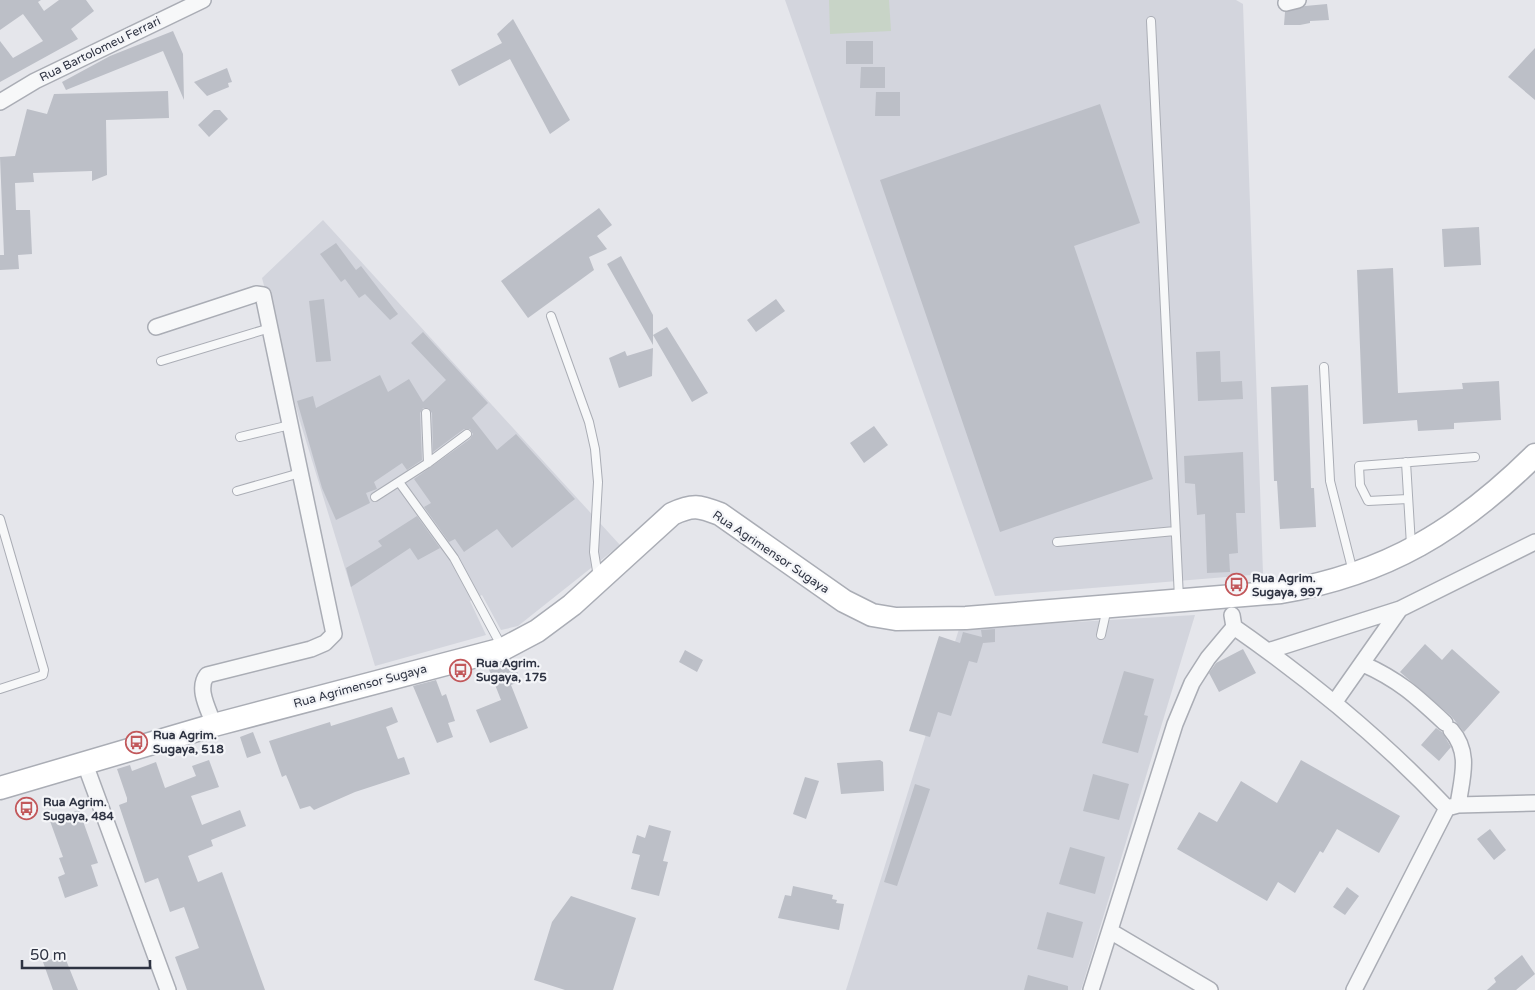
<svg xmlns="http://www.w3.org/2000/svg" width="1535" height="990" font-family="'Varela Round',sans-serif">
	<rect width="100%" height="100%" fill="#e5e6eb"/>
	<!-- built -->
	<path fill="#d3d5dd" d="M 785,0 L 1236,0 L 1243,4 L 1263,574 L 995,596 Z
		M 323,220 L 620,545 L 518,626 L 501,630 L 482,595 L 470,601 L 486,635 L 375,666 L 299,418 L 262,278 Z
		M 1195,615 L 1081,990 L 846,990 L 959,629 Z"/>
	<!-- green -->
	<path fill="#c8d4c7" d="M 829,0 L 889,0 L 891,31 L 830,34 Z"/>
	<!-- building -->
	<path fill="#bcbfc7" d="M 0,0 L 41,0 L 38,2 L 44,11 L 59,0 L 86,0 L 94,11 L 71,29 L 78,39 L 0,82 L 0,41 L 13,58 L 43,41 L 23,14 L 0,30 Z
		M 1327,4 L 1329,20 L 1310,21 L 1310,23 L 1300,25 L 1284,25 L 1285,12 L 1305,6 Z
		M 513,19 L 570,120 L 550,134 L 510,59 L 459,86 L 451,70 L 502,43 L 497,34 Z
		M 173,31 L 183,54 L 184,100 L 163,51 L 66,90 L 62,82 L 110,56 Z
		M 846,41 L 873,41 L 873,64 L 846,64 Z
		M 1535,48 L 1535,100 L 1508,77 Z
		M 861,67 L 885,67 L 885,88 L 860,88 Z
		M 227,68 L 232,82 L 228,83 L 229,87 L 207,96 L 194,82 Z
		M 168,91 L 169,118 L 106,120 L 107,175 L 92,181 L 92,171 L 33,173 L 34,182 L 15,183 L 16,210 L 30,210 L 32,254 L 18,255 L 19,269 L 0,270 L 0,255 L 4,255 L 0,157 L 15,156 L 27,109 L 47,114 L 54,94 Z
		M 876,92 L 900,92 L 900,116 L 875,116 Z
		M 1100,104 L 1140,223 L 1074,246 L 1153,479 L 1000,532 L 880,180 Z
		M 214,110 L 220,110 L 228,119 L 209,137 L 198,125 Z
		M 599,208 L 612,225 L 597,236 L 607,249 L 589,257 L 594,270 L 528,318 L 501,281 Z
		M 1479,227 L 1481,265 L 1444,267 L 1442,229 Z
		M 336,243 L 356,270 L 361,266 L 398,314 L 390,320 L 365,294 L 359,298 L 345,279 L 341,282 L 320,254 Z
		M 621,256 L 653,315 L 653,335 L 667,327 L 708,393 L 692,402 L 653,335 L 653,345 L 607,264 Z
		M 1393,268 L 1398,393 L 1463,389 L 1462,383 L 1499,381 L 1501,420 L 1454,423 L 1454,429 L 1418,431 L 1417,420 L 1363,424 L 1357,270 Z
		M 324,299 L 331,361 L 316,362 L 309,301 Z
		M 776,299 L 785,311 L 756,332 L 747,320 Z
		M 423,332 L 488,403 L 472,418 L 497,450 L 516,434 L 575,499 L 512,548 L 497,529 L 464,552 L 455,539 L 449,542 L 424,507 L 431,503 L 414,479 L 470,439 L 473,434 L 470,429 L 464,429 L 433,452 L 432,413 L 428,408 L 423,408 L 420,413 L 422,460 L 407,470 L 402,463 L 374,482 L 377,489 L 366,493 L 370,503 L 336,520 L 322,488 L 297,401 L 313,396 L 316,408 L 380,375 L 388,392 L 409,379 L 423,402 L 446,380 L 411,343 Z
		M 653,348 L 652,376 L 619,388 L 609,358 L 625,351 L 627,356 Z
		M 1220,351 L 1221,382 L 1242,381 L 1243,399 L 1198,401 L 1196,352 Z
		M 1308,385 L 1311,488 L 1314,488 L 1316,527 L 1280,529 L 1277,481 L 1274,481 L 1271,387 Z
		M 874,426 L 888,445 L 864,463 L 850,443 Z
		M 1243,452 L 1245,513 L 1236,513 L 1238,553 L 1229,554 L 1230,572 L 1207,573 L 1205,514 L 1197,515 L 1195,484 L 1185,483 L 1184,456 Z
		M 417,516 L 440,548 L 418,560 L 410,548 L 351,587 L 346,568 L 382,546 L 378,541 Z
		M 995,629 L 995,642 L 983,643 L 977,663 L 969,661 L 951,716 L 938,712 L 930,737 L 909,731 L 939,636 L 960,643 L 963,632 L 982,637 L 981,630 Z
		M 1425,644 L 1442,660 L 1452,649 L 1500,692 L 1464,732 L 1451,716 L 1400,672 Z
		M 1243,649 L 1256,673 L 1219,692 L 1209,673 L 1216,663 Z
		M 685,650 L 703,660 L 697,672 L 679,662 Z
		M 512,659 L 521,681 L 511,685 L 528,728 L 490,743 L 476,710 L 501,700 L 488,667 Z
		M 1124,671 L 1154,679 L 1144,715 L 1148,716 L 1138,753 L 1102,743 Z
		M 436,680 L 442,696 L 446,694 L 455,721 L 448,723 L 453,737 L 437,743 L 413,686 Z
		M 392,707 L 398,722 L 386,727 L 398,759 L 404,757 L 410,774 L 355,792 L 314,810 L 310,806 L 300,809 L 286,775 L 282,777 L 269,741 L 330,722 L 331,726 Z
		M 1436,728 L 1442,732 L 1451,747 L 1439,761 L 1421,745 Z
		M 253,732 L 261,753 L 247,758 L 240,737 Z
		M 209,760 L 219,787 L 191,796 L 202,825 L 240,810 L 246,826 L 211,840 L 213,846 L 188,856 L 198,882 L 222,872 L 265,990 L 187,990 L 175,957 L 199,948 L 184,907 L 170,912 L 158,878 L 145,883 L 119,805 L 127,802 L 127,798 L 117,769 L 130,765 L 132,771 L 156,762 L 165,788 L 196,776 L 192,766 Z
		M 880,760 L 883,762 L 884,791 L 841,794 L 837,763 Z
		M 1301,760 L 1400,816 L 1379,853 L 1337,829 L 1323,853 L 1320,851 L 1295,893 L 1278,882 L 1267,901 L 1177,849 L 1199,812 L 1217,822 L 1241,781 L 1277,803 Z
		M 1093,774 L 1129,784 L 1119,820 L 1083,811 Z
		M 805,777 L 819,781 L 806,819 L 793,814 Z
		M 915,784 L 930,789 L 897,886 L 884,882 Z
		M 79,810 L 98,863 L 91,865 L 98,886 L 65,898 L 58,877 L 65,874 L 59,858 L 63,857 L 50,821 Z
		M 649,825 L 671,831 L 663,861 L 668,862 L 659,896 L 631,889 L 640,855 L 632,853 L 637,835 L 645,838 Z
		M 1490,829 L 1506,850 L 1494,860 L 1477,839 Z
		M 1070,847 L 1105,857 L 1095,894 L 1059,884 Z
		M 793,886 L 833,895 L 832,899 L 837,900 L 836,903 L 844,904 L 839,930 L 778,918 L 785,895 L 791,896 Z
		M 1347,887 L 1359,896 L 1345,915 L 1333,907 Z
		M 571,896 L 636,918 L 613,990 L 565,990 L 534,980 L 552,922 Z
		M 1047,912 L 1083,922 L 1073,958 L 1037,949 Z
		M 64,955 L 78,990 L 53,990 L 43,962 Z
		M 1522,955 L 1535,974 L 1516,990 L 1487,990 L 1496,982 L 1494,978 Z
		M 1028,975 L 1068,986 L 1068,990 L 1024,990 Z"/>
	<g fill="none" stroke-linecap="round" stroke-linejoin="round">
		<defs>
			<path id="service" d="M 1151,21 L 1179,598
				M 551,316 L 589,422 L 595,449 L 598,482 L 594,552 L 598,577
				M 161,361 L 270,328
				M 1324,367 L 1330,481 L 1353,572
				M 426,413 L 428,463
				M 240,437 L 290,425
				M 1406,462 L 1411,545
				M 399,482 L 454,558 L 502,647
				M 237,491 L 300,473
				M 375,497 L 428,463 L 467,434
				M 1408,499 L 1368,501 L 1360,485 L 1359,466 L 1475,457
				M 0,519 L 44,670 L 43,675 L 0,689
				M 1057,542 L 1175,531
				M 1101,635 L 1107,608"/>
			<path id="minor" d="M 1286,3 L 1298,0
				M 0,102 L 35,81 L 203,0
				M 156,327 L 256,294 L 263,295 L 334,634 L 325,643 L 311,649 L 207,675 C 196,689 209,710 214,725
				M 1232,615 L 1234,627 C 1310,680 1383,740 1447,808 L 1354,990
				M 1268,651 L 1400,609 L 1535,542
				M 1363,664 C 1399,680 1416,696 1445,723
				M 1334,703 L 1400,609
				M 1451,730 C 1471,753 1462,777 1458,805
				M 85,764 L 168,990
				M 1447,808 L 1458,805 L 1535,803
				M 1110,931 L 1210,990
				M 1091,990 L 1175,724 L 1192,683 L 1208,658 L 1234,627"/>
			<path id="secondary" d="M 0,788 L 214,725 L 503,649 L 537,631 L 572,605 L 672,514 C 693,504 699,506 720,514 L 844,601 L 872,615 L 896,619 L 966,618 L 1281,592 C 1387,574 1459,530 1535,455"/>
		</defs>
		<!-- service casing -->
		<use href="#service" stroke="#aaadb5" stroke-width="10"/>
		<!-- minor casing -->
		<use href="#minor" stroke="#aaadb5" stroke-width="18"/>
		<!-- secondary casing -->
		<use href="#secondary" stroke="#aaadb5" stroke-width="25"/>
		<!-- service -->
		<use href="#service" stroke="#f7f8f9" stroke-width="8"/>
		<!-- minor -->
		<use href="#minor" stroke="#f7f8f9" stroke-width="15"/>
		<!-- secondary -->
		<use href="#secondary" stroke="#fff" stroke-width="22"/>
	</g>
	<!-- icons -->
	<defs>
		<symbol id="bus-ring" viewBox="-11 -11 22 22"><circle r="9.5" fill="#f4f5f8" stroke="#c2585b" stroke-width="1.5"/><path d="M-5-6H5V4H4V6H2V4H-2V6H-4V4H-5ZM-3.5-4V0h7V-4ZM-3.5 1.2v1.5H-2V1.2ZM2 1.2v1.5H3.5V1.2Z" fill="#c2585b"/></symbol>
	</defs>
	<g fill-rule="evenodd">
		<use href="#bus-ring" x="1224" y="572" width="25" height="25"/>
		<use href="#bus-ring" x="448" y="658" width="25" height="25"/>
		<use href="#bus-ring" x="124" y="730" width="25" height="25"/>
		<use href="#bus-ring" x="14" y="796" width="25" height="25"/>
	</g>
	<g text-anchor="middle" stroke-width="4.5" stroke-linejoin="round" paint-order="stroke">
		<!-- street labels -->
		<g font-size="12" fill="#2e3342" stroke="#f4f5f8">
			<text transform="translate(100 49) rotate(-26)" y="4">Rua Bartolomeu Ferrari</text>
			<text transform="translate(771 552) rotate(34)" y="4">Rua Agrimensor Sugaya</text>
			<text transform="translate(360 686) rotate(-15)" y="4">Rua Agrimensor Sugaya</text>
		</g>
		<!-- poi labels -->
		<g font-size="12" font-weight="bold" fill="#2e3342" stroke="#f4f5f8" text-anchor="start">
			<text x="1252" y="582">Rua Agrim.<tspan x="1252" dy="14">Sugaya, 997</tspan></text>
			<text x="476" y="667">Rua Agrim.<tspan x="476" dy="14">Sugaya, 175</tspan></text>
			<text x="153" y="739">Rua Agrim.<tspan x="153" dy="14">Sugaya, 518</tspan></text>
			<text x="43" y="806">Rua Agrim.<tspan x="43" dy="14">Sugaya, 484</tspan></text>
		</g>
	</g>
	<!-- scale -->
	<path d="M22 960v8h128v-8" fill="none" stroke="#2e3342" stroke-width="2.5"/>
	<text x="30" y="960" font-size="15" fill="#2e3342" stroke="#f4f5f8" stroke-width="4" paint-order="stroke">50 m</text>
</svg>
